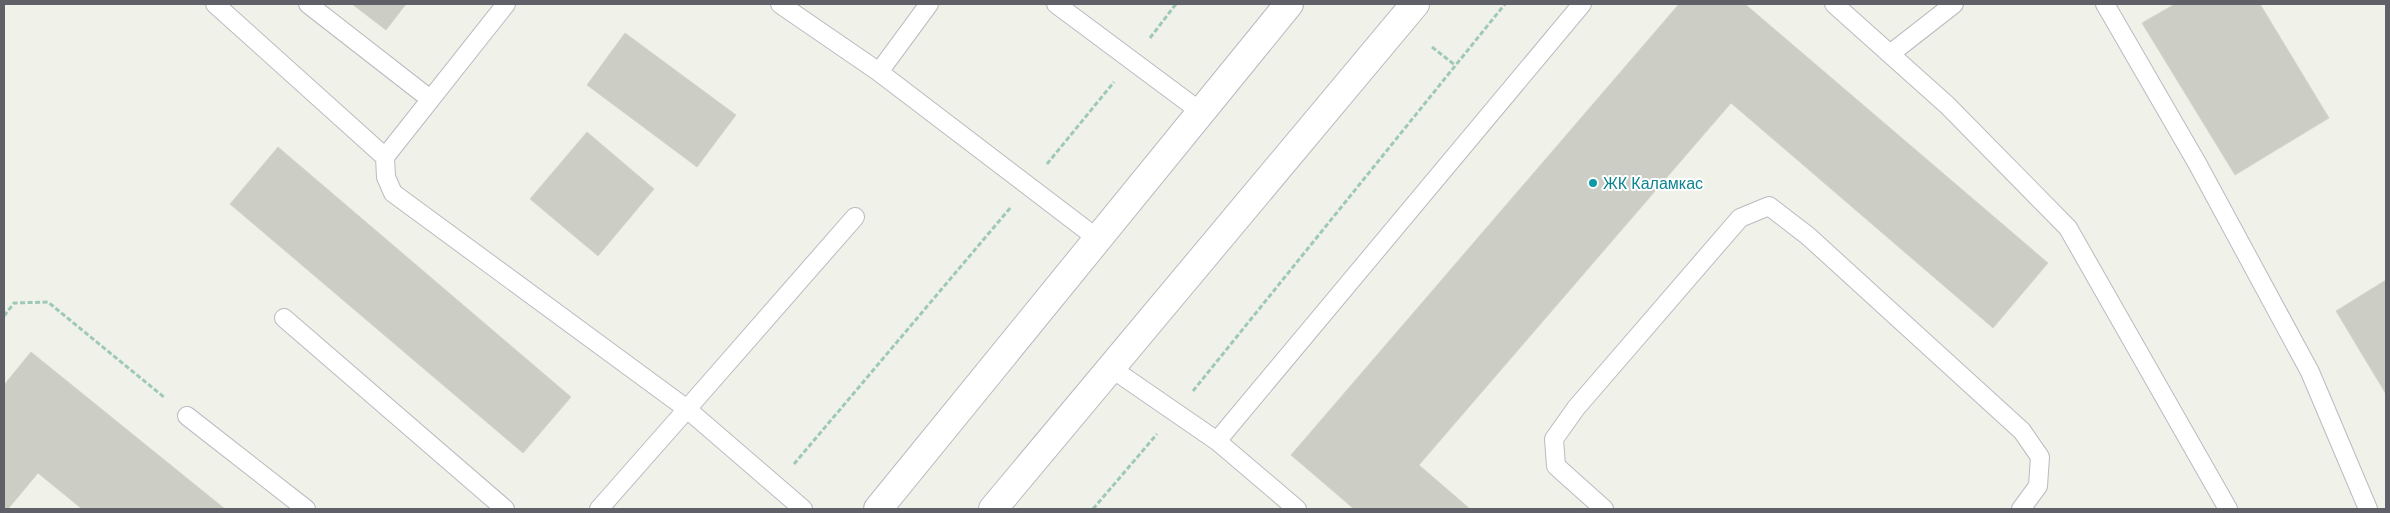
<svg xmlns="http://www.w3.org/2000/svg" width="2390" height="513" font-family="'DM Sans',sans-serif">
	<rect width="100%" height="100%" fill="#f0f1e8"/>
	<!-- building -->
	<path fill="#cccdc4" stroke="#d6d6c6" d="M 352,4 L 406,4 L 386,30 Z
		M 1679,4 L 1745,4 L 2048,263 L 1993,328 L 1731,103 L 1419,465 L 1470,509 L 1354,509 L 1291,455 Z
		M 2175,4 L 2260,4 L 2329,118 L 2235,175 L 2142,23 Z
		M 625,33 L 736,115 L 697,167 L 587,85 Z
		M 587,132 L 654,189 L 598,256 L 530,199 Z
		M 278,147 L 571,397 L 523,453 L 230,204 Z
		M 2386,280 L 2386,394 L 2336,311 Z
		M 31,352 L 225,509 L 82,509 L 38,473 L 8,509 L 4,509 L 4,385 Z"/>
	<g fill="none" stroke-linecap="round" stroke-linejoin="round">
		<defs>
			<path id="service" d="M 215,4 L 385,157
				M 308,4 L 430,99
				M 506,4 L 385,157 L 386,177 L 393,193 L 687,409 L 855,217
				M 780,4 L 879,72
				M 929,4 L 879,72 L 1098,239
				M 1056,4 L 1201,112
				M 1834,4 L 1947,105 L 2068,228 L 2228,509
				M 2105,4 L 2197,163 L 2310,372 L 2368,509
				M 1890,54 L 1954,4
				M 284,318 L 505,509
				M 1111,368 L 1217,441
				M 187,416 L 306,509
				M 599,509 L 687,409 L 803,509
				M 1297,509 L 1217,441 L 1582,4
				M 1604,509 L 1556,466 L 1554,439 L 1576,408 L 1740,218 L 1769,206 L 1808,236 L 2022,431 L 2040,457 L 2038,486 L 2021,509"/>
			<path id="tertiary" d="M 878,509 L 1289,4
				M 993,509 L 1415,4"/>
		</defs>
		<!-- service casing -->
		<use href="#service" stroke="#babac1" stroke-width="20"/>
		<!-- tertiary casing -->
		<use href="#tertiary" stroke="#babac1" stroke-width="30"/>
		<!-- path -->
		<path stroke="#9ec9b9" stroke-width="3" stroke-dasharray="5 2.5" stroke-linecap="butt" d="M 1150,38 L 1176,4
			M 1432,47 L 1455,65
			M 1047,164 L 1114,82
			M 4,316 L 14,303 L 48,302 L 165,398
			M 1193,391 L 1505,4
			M 794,464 L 1011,207
			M 1093,509 L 1157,434"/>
		<!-- service -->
		<use href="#service" stroke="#fff" stroke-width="18"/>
		<!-- tertiary -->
		<use href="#tertiary" stroke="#fff" stroke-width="28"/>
	</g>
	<!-- markers -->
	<circle fill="#0f9aa8" stroke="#fff" stroke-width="2" cx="1593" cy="183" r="5"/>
	<g text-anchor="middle" stroke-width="4" stroke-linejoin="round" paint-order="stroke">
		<!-- culture labels -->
		<g font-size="16" fill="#0d838f" stroke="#fff" text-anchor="start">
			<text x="1603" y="189">ЖК Каламкас</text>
		</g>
	</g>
	<!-- border -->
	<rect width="2390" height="513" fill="none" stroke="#5f6068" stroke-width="10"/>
</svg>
